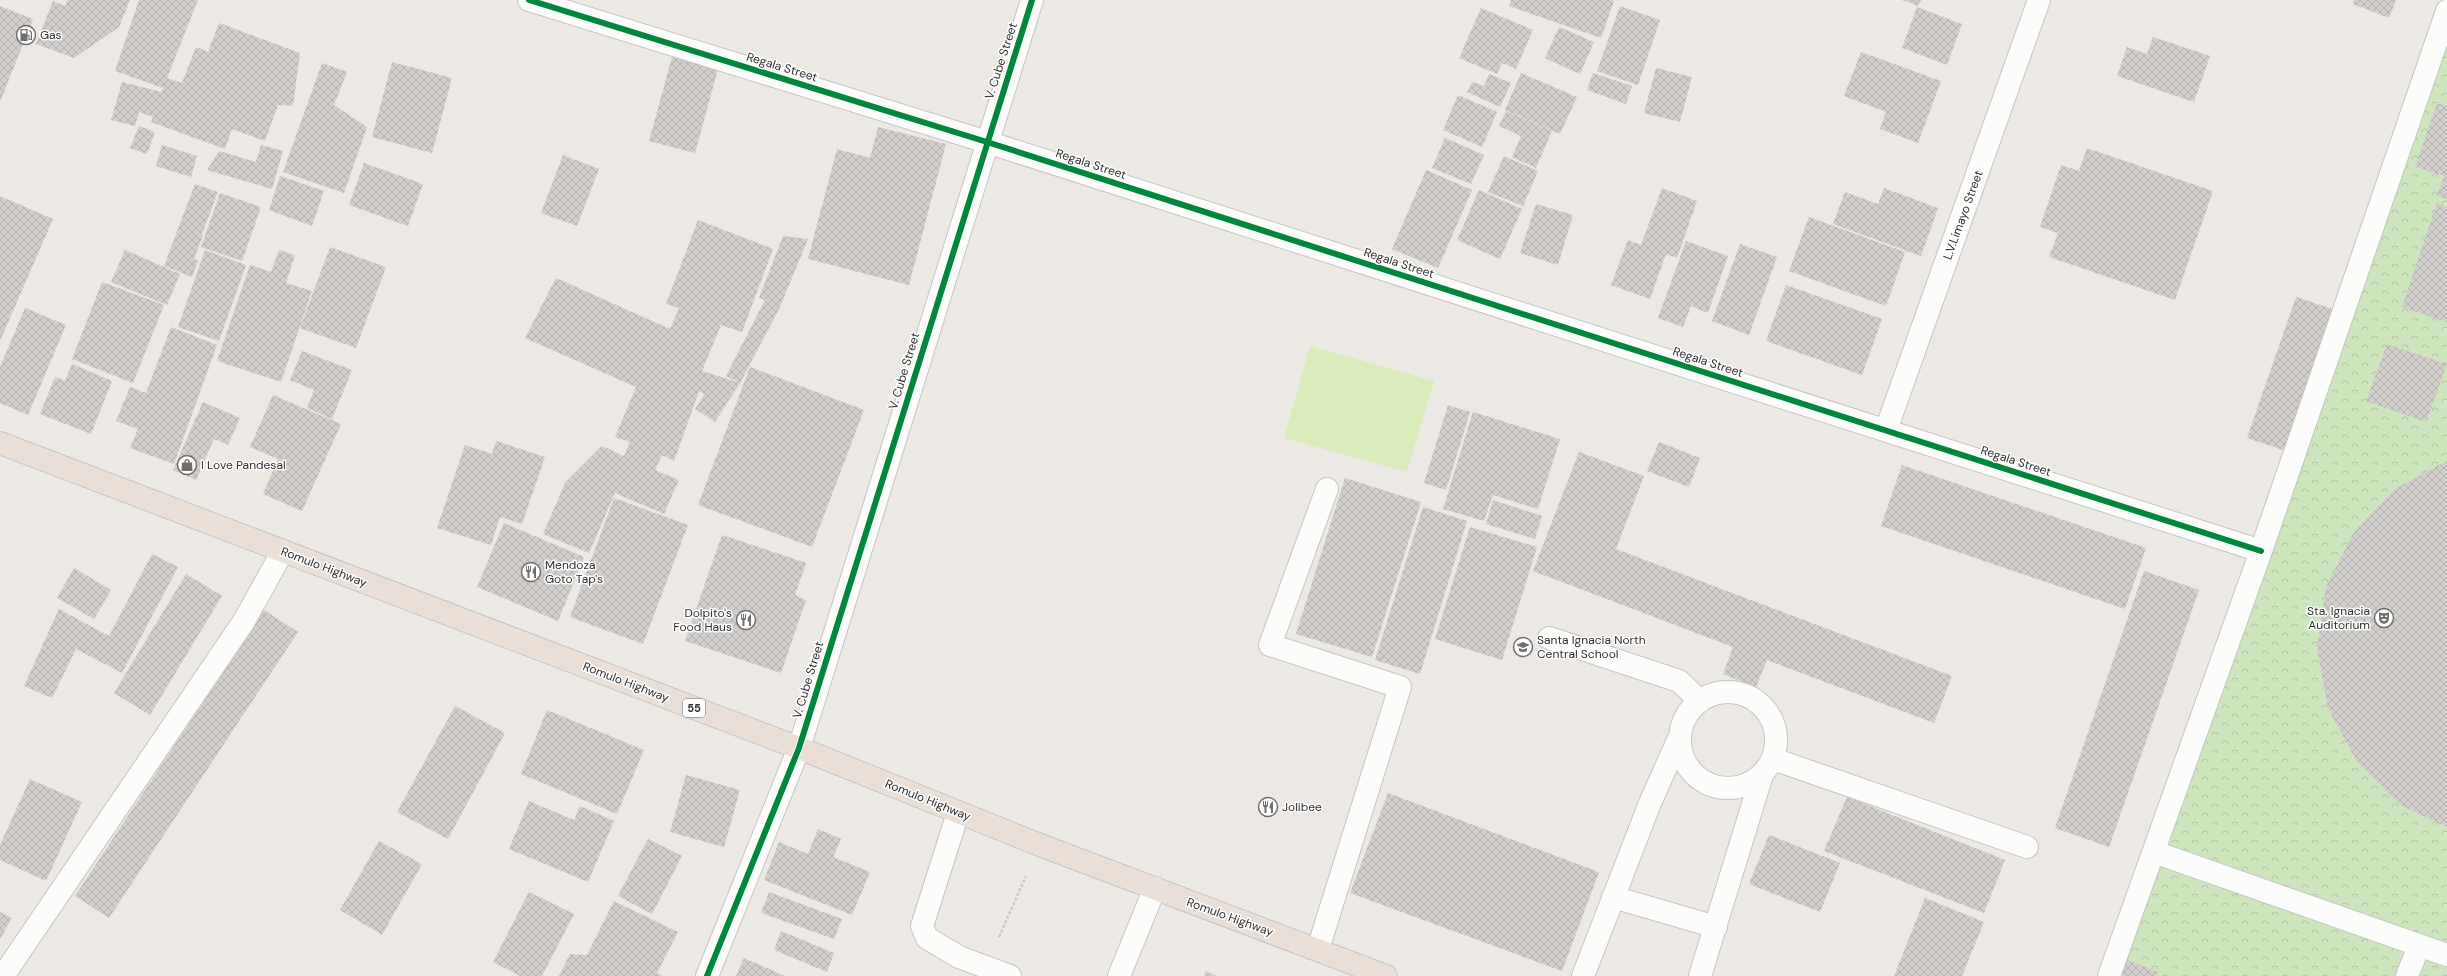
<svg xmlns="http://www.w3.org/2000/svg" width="2447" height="976" font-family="'DM Sans',sans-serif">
	<defs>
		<pattern id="forest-crowns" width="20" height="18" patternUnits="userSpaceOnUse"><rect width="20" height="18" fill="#cee6be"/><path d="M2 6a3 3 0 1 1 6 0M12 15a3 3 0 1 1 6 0" fill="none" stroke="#b1c6a4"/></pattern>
		<pattern id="building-cross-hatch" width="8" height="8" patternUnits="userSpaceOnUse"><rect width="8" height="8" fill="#d1cecb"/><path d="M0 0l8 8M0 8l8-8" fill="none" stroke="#b4b1af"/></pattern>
	</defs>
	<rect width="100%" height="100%" fill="#ece8e4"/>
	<!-- forest -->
	<path fill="url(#forest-crowns)" d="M 2447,28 L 2447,976 L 2113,976 Z"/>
	<!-- pitch -->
	<path fill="#d9eabb" d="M 1310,346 L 1434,381 L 1407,472 L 1284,438 Z"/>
	<!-- building -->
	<path fill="url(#building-cross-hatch)" d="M 68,0 L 130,0 L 119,27 L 74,58 L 36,44 L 53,1 L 65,6 Z
		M 139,0 L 198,0 L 167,78 L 182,83 L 196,47 L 208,52 L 219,23 L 300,53 L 293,106 L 278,105 L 265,141 L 232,129 L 225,149 L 151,122 L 153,117 L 139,112 L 135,126 L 111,120 L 122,82 L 162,92 L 163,88 L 115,71 Z
		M 1511,0 L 1612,0 L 1614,1 L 1601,38 L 1509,6 Z
		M 1902,0 L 1921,0 L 1918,6 Z
		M 2354,0 L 2396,0 L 2389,18 L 2353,4 Z
		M 0,6 L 33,19 L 0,102 Z
		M 1620,6 L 1660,20 L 1638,85 L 1597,71 Z
		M 1917,7 L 1962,24 L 1947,65 L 1902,48 Z
		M 1481,8 L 1533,30 L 1516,69 L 1502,63 L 1497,74 L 1459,58 Z
		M 1559,27 L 1594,42 L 1580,74 L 1545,58 Z
		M 2153,37 L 2210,56 L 2194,102 L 2117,76 L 2127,47 L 2147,54 Z
		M 1861,52 L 1941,81 L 1918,143 L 1880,129 L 1886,112 L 1844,96 Z
		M 672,57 L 718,69 L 695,153 L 649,141 Z
		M 392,62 L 452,78 L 432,153 L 372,137 Z
		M 322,63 L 347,72 L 334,105 L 367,127 L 344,193 L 283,172 Z
		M 1656,68 L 1692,77 L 1680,122 L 1644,113 Z
		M 1521,73 L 1577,97 L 1560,134 L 1505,110 Z
		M 1593,73 L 1632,86 L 1626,104 L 1587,90 Z
		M 1489,74 L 1511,83 L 1500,107 L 1467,92 L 1472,82 L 1484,86 Z
		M 1458,95 L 1497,112 L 1482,147 L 1443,130 Z
		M 2437,103 L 2447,106 L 2447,199 L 2437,196 L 2444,176 L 2415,167 Z
		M 1506,111 L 1552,131 L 1536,168 L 1512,157 L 1521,136 L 1499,126 Z
		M 139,126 L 155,132 L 147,154 L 130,148 Z
		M 878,127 L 946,144 L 909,285 L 808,259 L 837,149 L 870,158 Z
		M 1445,138 L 1484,155 L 1471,184 L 1432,168 Z
		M 162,145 L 197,156 L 191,177 L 156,166 Z
		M 261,145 L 283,151 L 272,189 L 207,170 L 219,151 L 256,162 Z
		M 2087,148 L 2213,191 L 2175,300 L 2049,257 L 2058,233 L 2040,227 L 2061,165 L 2079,171 Z
		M 563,155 L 599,169 L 577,226 L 541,213 Z
		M 1504,156 L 1538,171 L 1523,206 L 1488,192 Z
		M 364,163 L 423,184 L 408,226 L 349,205 Z
		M 1426,170 L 1472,190 L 1438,268 L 1392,249 Z
		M 280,176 L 324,191 L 312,226 L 269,210 Z
		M 195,184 L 218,192 L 202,234 L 193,232 L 203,235 L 194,259 L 198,261 L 192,277 L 164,266 Z
		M 1662,188 L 1697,201 L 1677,258 L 1666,254 L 1650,299 L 1611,285 L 1628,240 L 1641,245 Z
		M 1884,188 L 1938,208 L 1921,256 L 1833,224 L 1845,192 L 1878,204 Z
		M 1479,190 L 1522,209 L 1500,259 L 1457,240 Z
		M 220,193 L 261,207 L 242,261 L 201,247 Z
		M 0,196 L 53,219 L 0,341 Z
		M 2437,203 L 2447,207 L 2447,322 L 2402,307 Z
		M 1536,204 L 1573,215 L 1558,265 L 1520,253 Z
		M 1809,217 L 1905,252 L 1886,306 L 1789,271 Z
		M 698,220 L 773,249 L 742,332 L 721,325 L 702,371 L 740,383 L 715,422 L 695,409 L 705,394 L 699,391 L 674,461 L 662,455 L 655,470 L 679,480 L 664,514 L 615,493 L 589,553 L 543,534 L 565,483 L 602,446 L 624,456 L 630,442 L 615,437 L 636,387 L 525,338 L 556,278 L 670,329 L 679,308 L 666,304 Z
		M 783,236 L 808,239 L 780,307 L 740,383 L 726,376 L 765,300 L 759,298 Z
		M 1686,241 L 1728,256 L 1708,313 L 1691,306 L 1683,327 L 1658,318 Z
		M 1740,244 L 1777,257 L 1749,335 L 1712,321 Z
		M 330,247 L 386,267 L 356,348 L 300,328 Z
		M 125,250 L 180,274 L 167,305 L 111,282 Z
		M 205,250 L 246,265 L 219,341 L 178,327 Z
		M 279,250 L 295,255 L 286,283 L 312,291 L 281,382 L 217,361 L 250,265 L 271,272 Z
		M 102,282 L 164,305 L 133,383 L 72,359 Z
		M 1786,285 L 1882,319 L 1862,375 L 1766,341 Z
		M 2296,297 L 2335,310 L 2286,451 L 2247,438 Z
		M 25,308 L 66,325 L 28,415 L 0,403 L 0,367 Z
		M 171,327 L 217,345 L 174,464 L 130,448 L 138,429 L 116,421 L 130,387 L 146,393 Z
		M 2387,344 L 2447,364 L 2426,422 L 2366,401 Z
		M 302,351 L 352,370 L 332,419 L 307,408 L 314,390 L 290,380 Z
		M 72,364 L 112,381 L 91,434 L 40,414 L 55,377 L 65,381 Z
		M 750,367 L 864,410 L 812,547 L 698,505 Z
		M 273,395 L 341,424 L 302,511 L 263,494 L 278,459 L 250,447 Z
		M 203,402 L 240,418 L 228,445 L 214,439 L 196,480 L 173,470 Z
		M 1448,405 L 1470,412 L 1446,490 L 1424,483 Z
		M 1473,412 L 1560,439 L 1538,509 L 1493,495 L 1484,521 L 1443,509 Z
		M 496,441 L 545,457 L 522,524 L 500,517 L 491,545 L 437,528 L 465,445 L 492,454 Z
		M 1659,442 L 1700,458 L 1689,487 L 1647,471 Z
		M 1579,452 L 1644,476 L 1616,549 L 1952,676 L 1934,723 L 1767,660 L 1756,687 L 1723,674 L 1733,647 L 1533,571 Z
		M 2447,461 L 2447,827 L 2400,805 L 2357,762 L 2328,708 L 2317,648 L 2326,587 L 2354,532 L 2396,488 Z
		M 1902,465 L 2146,548 L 2125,609 L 1881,526 Z
		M 1345,478 L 1421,502 L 1372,657 L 1296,634 Z
		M 614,498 L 688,525 L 643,644 L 570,617 Z
		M 1493,500 L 1542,516 L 1535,539 L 1486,524 Z
		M 1423,507 L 1467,521 L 1420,674 L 1375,660 Z
		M 504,523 L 584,557 L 558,621 L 477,587 Z
		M 1470,527 L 1537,547 L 1502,660 L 1435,639 Z
		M 722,535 L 806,563 L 795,595 L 806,600 L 781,673 L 685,641 Z
		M 152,554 L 178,567 L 122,673 L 76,649 L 52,698 L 24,686 L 59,609 L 109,636 Z
		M 74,568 L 111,590 L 94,619 L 57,598 Z
		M 2144,571 L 2199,590 L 2109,847 L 2055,828 Z
		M 186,574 L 222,596 L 150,715 L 114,693 Z
		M 264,610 L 298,632 L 109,918 L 75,896 Z
		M 455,706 L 505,733 L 448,839 L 397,812 Z
		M 547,710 L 644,750 L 617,814 L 521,774 Z
		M 686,775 L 740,790 L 724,847 L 670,832 Z
		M 30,779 L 82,802 L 46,881 L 0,860 L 0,845 Z
		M 1388,793 L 1599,872 L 1562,971 L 1350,893 Z
		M 1847,797 L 2005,860 L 1984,913 L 1824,851 Z
		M 529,801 L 574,820 L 580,806 L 614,821 L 588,882 L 509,849 Z
		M 818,829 L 841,839 L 833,857 L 870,872 L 852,915 L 764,880 L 779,842 L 808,854 Z
		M 1769,835 L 1840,863 L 1820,912 L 1749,884 Z
		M 648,839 L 682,856 L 652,914 L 618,896 Z
		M 379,841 L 422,864 L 382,935 L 340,910 Z
		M 529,892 L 574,914 L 542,976 L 520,976 L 493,962 Z
		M 769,892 L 842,919 L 834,939 L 761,913 Z
		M 1925,898 L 1984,922 L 1962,976 L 1894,976 Z
		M 614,901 L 678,932 L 657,973 L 663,976 L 559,976 L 570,954 L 587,955 Z
		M 0,912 L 12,918 L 0,939 Z
		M 781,931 L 834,953 L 827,972 L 774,950 Z
		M 744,958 L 785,976 L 736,976 Z
		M 2127,960 L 2158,972 L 2156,976 L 2121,976 Z
		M 1206,971 L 1217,976 L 1204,976 Z"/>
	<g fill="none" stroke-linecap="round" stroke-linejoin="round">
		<defs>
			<path id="lane" d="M 1549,638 L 1679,681 L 1699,700
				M1680 740a48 48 0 1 1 96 0a48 48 0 1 1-96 0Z
				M 1773,759 L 2027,847
				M 958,813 L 922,926 L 927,938 L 959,957 L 1010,976
				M 2154,852 L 2447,955
				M 1613,897 L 1716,927
				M 1318,949 L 1400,687 L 1270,645 L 1327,489
				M 3,976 L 244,621 L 283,551
				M 1119,976 L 1155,888
				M 1583,976 L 1650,803 L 1679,738
				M 1700,976 L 1762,775
				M 2407,976 L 2419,946"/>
			<path id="street" d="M 529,0 L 987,142 L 2261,551
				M 1886,430 L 2039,0
				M 707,976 L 799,748 L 1032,0
				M 2109,976 L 2261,551 L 2447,11"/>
			<path id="highway" d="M 0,443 L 799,748 L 1040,845 L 1386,976"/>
		</defs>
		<!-- lane casing -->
		<use href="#lane" stroke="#c5c4c5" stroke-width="24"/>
		<!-- street casing -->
		<use href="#street" stroke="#c5c4c5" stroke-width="24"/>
		<!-- highway casing -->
		<use href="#highway" stroke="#c6c5c4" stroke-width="24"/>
		<!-- path -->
		<path stroke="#c9c9c8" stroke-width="2.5" stroke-dasharray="3 2" stroke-linecap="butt" d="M 999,937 L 1026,876"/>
		<!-- lane -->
		<use href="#lane" stroke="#fcfcfb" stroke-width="22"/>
		<!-- street -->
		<use href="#street" stroke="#fcfcfb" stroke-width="22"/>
		<!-- highway -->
		<use href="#highway" stroke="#eadfd6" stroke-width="22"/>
		<defs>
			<path id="cycleway" d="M 529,0 L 987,142 L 2261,551
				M 707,976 L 799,748 L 1032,0"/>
		</defs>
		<!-- cycleway casing -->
		<use href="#cycleway" stroke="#fff" stroke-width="8"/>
		<!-- cycleway -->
		<use href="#cycleway" stroke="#00873e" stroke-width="6"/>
	</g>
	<!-- icons -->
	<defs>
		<symbol id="fuel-ring" viewBox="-11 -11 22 22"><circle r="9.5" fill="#fff" stroke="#706f6e" stroke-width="1.5"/><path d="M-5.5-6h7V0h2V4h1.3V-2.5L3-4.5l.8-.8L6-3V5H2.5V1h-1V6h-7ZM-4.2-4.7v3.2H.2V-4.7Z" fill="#706f6e"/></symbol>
		<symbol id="shop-ring" viewBox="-11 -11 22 22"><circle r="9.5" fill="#fff" stroke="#706f6e" stroke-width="1.5"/><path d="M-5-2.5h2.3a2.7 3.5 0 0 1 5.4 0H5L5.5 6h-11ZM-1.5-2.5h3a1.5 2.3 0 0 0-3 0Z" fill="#706f6e"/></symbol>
		<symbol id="restaurant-ring" viewBox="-11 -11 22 22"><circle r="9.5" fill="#fff" stroke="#706f6e" stroke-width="1.5"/><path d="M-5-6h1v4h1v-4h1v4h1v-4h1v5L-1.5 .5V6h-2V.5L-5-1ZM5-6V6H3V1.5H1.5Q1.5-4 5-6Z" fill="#706f6e"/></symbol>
		<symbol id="theatre-ring" viewBox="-11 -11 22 22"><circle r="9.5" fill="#fff" stroke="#706f6e" stroke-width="1.5"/><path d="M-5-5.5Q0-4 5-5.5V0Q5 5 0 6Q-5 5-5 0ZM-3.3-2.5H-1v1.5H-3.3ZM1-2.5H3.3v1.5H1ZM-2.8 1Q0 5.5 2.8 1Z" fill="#706f6e"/></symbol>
		<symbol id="school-ring" viewBox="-11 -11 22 22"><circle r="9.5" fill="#fff" stroke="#706f6e" stroke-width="1.5"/><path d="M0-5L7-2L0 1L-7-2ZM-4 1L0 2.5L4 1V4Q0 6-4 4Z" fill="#706f6e"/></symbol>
	</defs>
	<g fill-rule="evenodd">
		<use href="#fuel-ring" x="15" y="24" width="22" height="22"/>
		<use href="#shop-ring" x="176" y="454" width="22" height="22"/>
		<use href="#restaurant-ring" x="520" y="561" width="22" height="22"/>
		<use href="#theatre-ring" x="2373" y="607" width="22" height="22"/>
		<use href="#restaurant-ring" x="735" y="609" width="22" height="22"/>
		<use href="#school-ring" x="1512" y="636" width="22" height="22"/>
		<use href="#restaurant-ring" x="1257" y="796" width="22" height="22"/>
	</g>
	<g text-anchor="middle" stroke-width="3" stroke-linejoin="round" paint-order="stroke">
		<!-- shield labels -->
		<rect fill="#fff" stroke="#6d6d6d" stroke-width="1" x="683" y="699" width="22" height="18" rx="3"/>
		<g font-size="11" font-weight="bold" fill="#2e2e2e">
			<text x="694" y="712">55</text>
		</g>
		<!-- poi labels -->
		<g font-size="12" fill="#2e2e2e" stroke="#fff" text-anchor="start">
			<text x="40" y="39">Gas</text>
			<text x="201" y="469">I Love Pandesal</text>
			<text x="545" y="569">Mendoza<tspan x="545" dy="14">Goto Tap's</tspan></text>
			<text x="2370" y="615" text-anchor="end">Sta. Ignacia<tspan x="2370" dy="14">Auditorium</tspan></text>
			<text x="732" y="617" text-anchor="end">Dolpito's<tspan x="732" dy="14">Food Haus</tspan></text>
			<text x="1537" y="644">Santa Ignacia North<tspan x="1537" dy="14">Central School</tspan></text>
			<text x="1282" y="811">Jolibee</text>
		</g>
		<!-- street labels -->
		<g font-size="12" fill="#2e2e2e" stroke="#fff">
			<text transform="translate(1001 61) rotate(-72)" y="4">V. Cube Street</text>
			<text transform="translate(782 67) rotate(17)" y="4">Regala Street</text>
			<text transform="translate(1091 164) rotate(18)" y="4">Regala Street</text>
			<text transform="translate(1963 215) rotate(-70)" y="4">L.V.Limayo Street</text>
			<text transform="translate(1399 263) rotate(18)" y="4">Regala Street</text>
			<text transform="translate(1708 362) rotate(18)" y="4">Regala Street</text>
			<text transform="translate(904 371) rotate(-73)" y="4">V. Cube Street</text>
			<text transform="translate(2016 461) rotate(18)" y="4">Regala Street</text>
			<text transform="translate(324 567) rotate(21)" y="4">Romulo Highway</text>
			<text transform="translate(808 680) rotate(-73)" y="4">V. Cube Street</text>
			<text transform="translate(626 682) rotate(21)" y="4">Romulo Highway</text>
			<text transform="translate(928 800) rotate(22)" y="4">Romulo Highway</text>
			<text transform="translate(1230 917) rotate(20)" y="4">Romulo Highway</text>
		</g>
	</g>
</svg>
